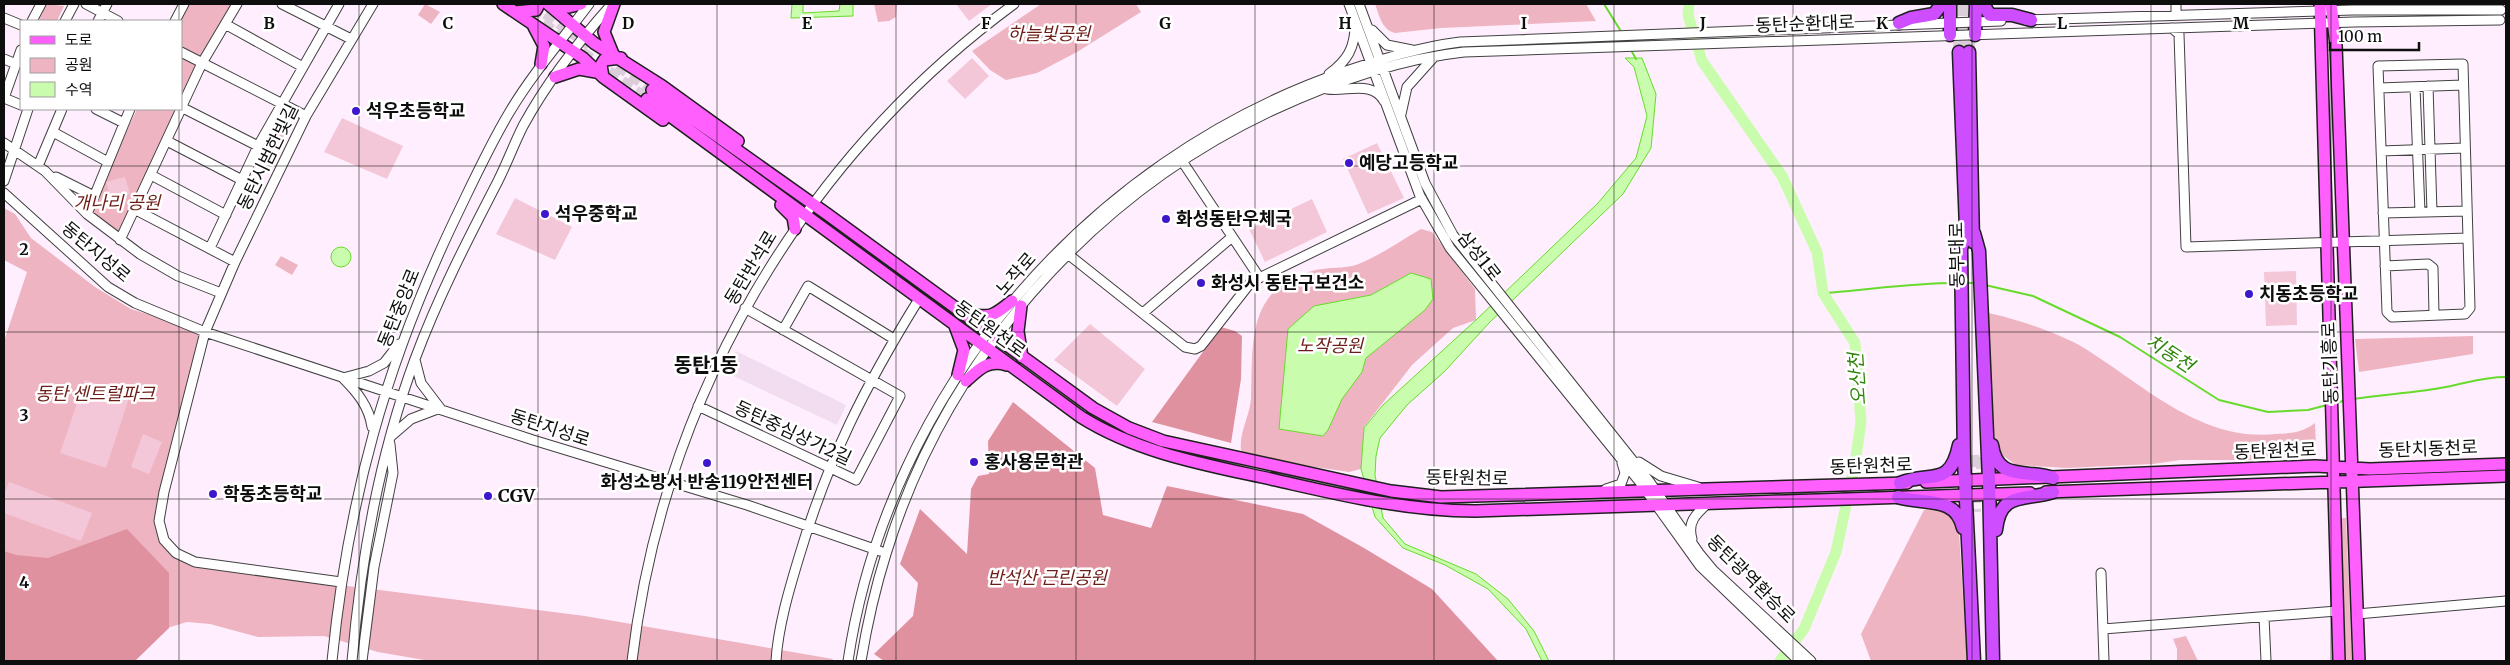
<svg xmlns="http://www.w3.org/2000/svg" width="2510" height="665" font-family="Merriweather,'Noto Sans KR',serif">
	<rect width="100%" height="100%" fill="#ffeffe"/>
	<!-- green -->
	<path fill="#eeb4c2" d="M 46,4 L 64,6 L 57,21 L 39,21 Z
		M 187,4 L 235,4 L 181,106 L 181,21 L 178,21 Z
		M 425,4 L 440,12 L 431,24 L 418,15 Z
		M 874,4 L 897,4 L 896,17 L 889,21 L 878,22 Z
		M 1041,4 L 1136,4 L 1141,12 L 1077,52 L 1037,73 L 1006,80 L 990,70 L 972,51 Z
		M 1375,4 L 1586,4 L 1596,21 L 1441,28 L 1395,33 C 1382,30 1379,15 1375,4 Z
		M 137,109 L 180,109 L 123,238 L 89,211 Z
		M 275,120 L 287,126 L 280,152 L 265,144 Z
		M 4,208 L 15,214 L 31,238 L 95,287 L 131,309 L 205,332 L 159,521 L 164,540 L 195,562 L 332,584 L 585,616 L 833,659 L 832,661 L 430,661 L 378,652 L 324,636 L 258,637 L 210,624 L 187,622 L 164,629 L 4,661 L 4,341 L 27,272 L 4,260 Z
		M 1421,229 L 1432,232 L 1475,289 L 1476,320 L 1453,328 L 1412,365 L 1364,427 L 1361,469 L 1349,472 L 1248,457 L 1241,450 C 1239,432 1250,416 1251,398 C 1253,343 1246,289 1312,271 C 1328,266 1346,270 1361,263 C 1382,254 1402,240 1421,229 Z
		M 281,256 L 298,265 L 292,275 L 275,265 Z
		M 1988,313 C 2014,318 2061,334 2084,348 C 2144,385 2200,442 2276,434 C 2293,433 2301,433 2315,423 L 2316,447 L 2309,454 L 2275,455 L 2254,460 L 2180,460 L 2153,464 L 2067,468 L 2016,465 L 1998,452 L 1992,429 Z
		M 2473,336 L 2473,354 L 2359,372 L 2355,339 Z
		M 1933,509 C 1948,511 1953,518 1959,532 L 1967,661 L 1871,661 L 1861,634 L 1924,510 Z
		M 2343,518 L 2346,518 L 2352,661 L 2342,661 L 2340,519 Z
		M 2186,636 L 2198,661 L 2177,661 L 2177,649 L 2173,639 Z"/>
	<!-- forest -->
	<path fill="#e091a0" d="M 1221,327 L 1235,331 L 1242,336 L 1241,379 L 1231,443 L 1152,422 Z
		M 1013,402 L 1095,468 L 1103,515 L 1151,528 L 1167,486 L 1303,514 L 1364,548 L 1432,589 L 1498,661 L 884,661 L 874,654 L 913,616 L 918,583 L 900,564 L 920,509 L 967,554 L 971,489 L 978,476 L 989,474 L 988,441 Z
		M 127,529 L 169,573 L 169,628 L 135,661 L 4,661 L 4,551 L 16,555 L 48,558 Z"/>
	<!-- pitch -->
	<path fill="#f4c7d8" d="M 956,4 L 992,4 L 969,21 Z
		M 972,58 L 989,76 L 965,99 L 947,81 Z
		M 342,118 L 403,146 L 387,179 L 324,152 Z
		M 1377,143 L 1404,198 L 1368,214 L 1343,159 Z
		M 125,177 L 130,194 L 111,199 L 106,182 Z
		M 515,198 L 572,227 L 555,260 L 496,234 Z
		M 1312,199 L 1327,232 L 1265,262 L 1249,229 Z
		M 2296,271 L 2297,325 L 2266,326 L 2264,272 Z
		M 1090,324 L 1145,369 L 1117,406 L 1054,360 Z
		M 85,380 L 130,395 L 106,468 L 60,453 Z
		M 143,434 L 162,442 L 149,474 L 131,467 Z
		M 9,482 L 92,513 L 81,541 L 4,513 L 4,494 Z"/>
	<!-- plaza -->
	<path fill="#f1dcf0" d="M 736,351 L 846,405 L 837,425 L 725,372 Z"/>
	<!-- water -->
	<path fill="#cafcad" stroke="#67db2c" d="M 792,4 L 803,4 L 803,13 L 839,11 L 840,4 L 853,4 L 853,16 L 791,18 Z
		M 1625,58 L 1642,58 L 1656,94 L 1651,148 L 1623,194 L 1489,323 L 1445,371 L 1407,405 L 1380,438 L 1376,456 L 1375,475 L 1383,518 L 1405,544 L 1476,574 L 1508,599 L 1534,631 L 1549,661 L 1542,661 L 1526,629 L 1488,589 L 1445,565 L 1403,548 L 1375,517 L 1361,469 L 1364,428 L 1383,405 L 1476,320 L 1598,203 L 1636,158 L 1647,116 L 1634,67 Z
		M331 257a10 10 0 1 1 20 0a10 10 0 1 1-20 0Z
		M 1411,273 L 1431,279 L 1433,299 L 1425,310 L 1366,358 L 1362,372 L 1342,399 L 1328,430 L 1323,436 L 1279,429 L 1288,329 L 1314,306 L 1371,295 Z"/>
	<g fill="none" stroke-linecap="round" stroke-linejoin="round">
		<!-- stream -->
		<path stroke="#67db2c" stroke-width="2" d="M 1604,4 L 1622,33
			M 1631,50 L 1636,59
			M 1965,283 L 1975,283
			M 1985,285 L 2033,296 L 2120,337 L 2219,400 L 2268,412 L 2308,410 L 2327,405
			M 1823,293 C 1867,290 1911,283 1955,283
			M 2353,399 C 2384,394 2415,393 2446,387 C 2468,383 2482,377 2506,377
			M 2336,403 L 2346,400"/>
		<!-- river -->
		<path stroke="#cafcad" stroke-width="11" d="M 1689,4 L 1688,15 L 1702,61 L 1782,176 L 1817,252 L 1823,293 L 1855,343 L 1861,422 L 1855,464 L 1836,552 L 1804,629 L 1780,661"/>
		<!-- major-tunnel -->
		<path stroke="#dbcdda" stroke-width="11" stroke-dasharray="11 5.5" stroke-linecap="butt" d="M 516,4 L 569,42
			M 532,4 L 589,45
			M 582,52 L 647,99
			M 604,56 L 652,90"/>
		<!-- highway-tunnel -->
		<path stroke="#dbcdda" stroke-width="12" stroke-dasharray="12 6" stroke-linecap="butt" d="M 1959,4 L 1959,52
			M 1969,4 L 1969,52
			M 1973,455 L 1975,512
			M 1982,457 L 1982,490"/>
		<defs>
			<path id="minor" d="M 86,4 L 118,21
				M 282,4 L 351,39
				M 1349,4 L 1420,196 L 1450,248 L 1639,481 L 1700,566 L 1799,661
				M 1359,4 L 1425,183 L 1453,235 L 1649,481 L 1699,553 L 1713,570 L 1811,661
				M 2176,4 L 2176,15
				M 4,18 L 21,25
				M 2026,20 L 2353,10 L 2501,10
				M 32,21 L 41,4
				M 65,21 L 74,4
				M 98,21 L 107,4
				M 175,21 L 184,4
				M 225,24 L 301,66
				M 2172,28 L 2179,34 L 2186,247 L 2468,238
				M 1372,30 L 1387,45 L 1412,50
				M 181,52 L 306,116
				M 4,59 L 16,64
				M 2463,64 L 2470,308 L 2465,314 L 2392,317 L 2387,312 L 2378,66 Z
				M 1329,74 C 1347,61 1355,48 1355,25
				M 2428,86 L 2432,212
				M 2415,87 L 2420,212
				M 2379,88 L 2463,85
				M 1327,89 C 1346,92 1373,80 1384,101
				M 4,98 L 21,50
				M 4,98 L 21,105
				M 181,107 L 258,146
				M 181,108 L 202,63 L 237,4
				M 96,109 L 124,123
				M 1401,114 L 1407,87 L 1433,58
				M 53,132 L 108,162
				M 167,141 L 242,180
				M 4,143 L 45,171 L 87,214 L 140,254 L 178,276 L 221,293
				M 2381,151 L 2465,148
				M 1182,161 L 1259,277
				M 38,166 L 62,109
				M 151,175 L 226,215
				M 56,177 L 94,196
				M 4,181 L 28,109
				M 4,193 L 108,287 L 135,303 L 205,332 L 533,440 L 747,505 L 880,551
				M 136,210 L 235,262
				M 2383,213 L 2467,211
				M 87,214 L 130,109
				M 120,240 L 181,109
				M 210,248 L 258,146 L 339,4
				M 1064,251 L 1185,347 L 1195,349 L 1201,346 L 1251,282 L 1422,199
				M 2385,266 L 2428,264 L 2433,268 L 2434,315
				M 1143,313 L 1232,237
				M 783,330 L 808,286 L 894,339
				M 698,406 L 856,480 L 900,396 L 745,308
				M 372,427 C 369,406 357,392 343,378 L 369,371 L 384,363 L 399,344
				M 390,437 L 411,419 L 440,408 L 421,383 L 415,360
				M 1639,462 L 1661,476 L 1698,487
				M 1606,489 L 1621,484 L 1625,473 L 1622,463
				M 1692,539 C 1687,522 1696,514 1708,503
				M 2101,573 L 2104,661
				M 341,582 L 195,562 L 176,553 L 164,540 L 159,521 L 164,492 L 205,332 L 235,262 L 306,116 L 373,4
				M 2357,614 L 2506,601
				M 2264,617 L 2266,661
				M 2103,629 L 2337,611
				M 332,661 C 348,500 385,366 454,221 C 472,184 488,148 509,113 C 532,74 562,40 589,4
				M 352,661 C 361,558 379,456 415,359 C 438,297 468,239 498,181 C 507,163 514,144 523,126 C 547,82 579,41 612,4
				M 362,661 L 374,567 L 393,473 L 390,444
				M 632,661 C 663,398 801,161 1014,4
				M 776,661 C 778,627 789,590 799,557 C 828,459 865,386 919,299
				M 848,661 C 888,393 1087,160 1343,72 C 1382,59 1420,47 1460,42 L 2001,21
				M 861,661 C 867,625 875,589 886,554 C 945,361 1089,197 1271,111 C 1331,83 1399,59 1464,52 L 2354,22 L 2500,20"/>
			<path id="major" d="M 503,4 L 583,58 L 603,77 L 663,120
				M 548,4 L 594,43 L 662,86 L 738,141
				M 2320,4 L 2339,661
				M 2331,4 L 2336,45 L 2359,661
				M 551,5 L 569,7 L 581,4
				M 515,12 L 536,10 L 539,4
				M 534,27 L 544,46 L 541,64
				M 613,54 L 604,32 L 614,4
				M 555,77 L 579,69 L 596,72
				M 603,77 L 601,65 L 604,60 L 621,58
				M 652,90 L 827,214 L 1093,408 L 1129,428 L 1163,441 L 1391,491 L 1441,497 L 1907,483
				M 647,99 L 1081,417 C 1140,454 1208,465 1275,480 C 1342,495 1406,511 1475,511 L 2030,493
				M 781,205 L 793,217 L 795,229
				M 1021,306 L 1018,331 L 1022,357
				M 967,313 C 990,319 994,316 1012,301
				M 955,326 L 964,350 L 958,375
				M 966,381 C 979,369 988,359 1007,365
				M 1926,482 L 2315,466 L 2370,469 L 2506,464
				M 2046,492 L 2506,476"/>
			<path id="highway" d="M 1950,4 L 1950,35
				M 1983,4 L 1990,15 L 2012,15 L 2031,20
				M 1899,23 L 1911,18 L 1934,14 L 1942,4
				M 1975,35 L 1976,4
				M 1959,52 L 1966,228
				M 1969,52 L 1973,242
				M 1966,229 L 1961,249 L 1964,461 L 1974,661
				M 1974,233 L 1979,251 L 1989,480 L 1993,661
				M 1992,445 C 1997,482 2027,469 2053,478
				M 1900,483 C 1931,471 1950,488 1959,445
				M 1898,497 C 1923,505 1956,495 1963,528
				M 1996,530 C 2000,491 2024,501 2053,492"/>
		</defs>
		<!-- minor casing -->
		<use href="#minor" stroke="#414141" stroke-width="11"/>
		<!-- major casing -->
		<use href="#major" stroke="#1f1f1f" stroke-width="14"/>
		<!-- highway casing -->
		<use href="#highway" stroke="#1f1f1f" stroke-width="15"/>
		<!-- minor -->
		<use href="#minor" stroke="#fff" stroke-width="9"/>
		<!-- major -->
		<use href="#major" stroke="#ff5ffc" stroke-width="11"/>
		<!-- highway -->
		<use href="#highway" stroke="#cd4dff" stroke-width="12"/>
	</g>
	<!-- grid -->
	<path fill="none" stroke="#0e0e0e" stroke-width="1" stroke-opacity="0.55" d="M 179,4 L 179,21M 359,4 L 359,661M 538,4 L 538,661M 717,4 L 717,661M 896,4 L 896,661M 1076,4 L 1076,661M 1255,4 L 1255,661M 1434,4 L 1434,661M 1614,4 L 1614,661M 1793,4 L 1793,661M 1972,4 L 1972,661M 2151,4 L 2151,661M 2331,4 L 2331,661M 179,109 L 179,661M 4,166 L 2506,166M 4,332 L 2506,332M 4,499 L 2506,499"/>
	<!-- markers -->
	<g fill="#3e17cd" stroke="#fff" stroke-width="2">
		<circle cx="356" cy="111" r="5"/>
		<circle cx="1349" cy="163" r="5"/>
		<circle cx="545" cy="214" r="5"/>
		<circle cx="1166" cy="219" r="5"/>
		<circle cx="1201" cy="283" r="5"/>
		<circle cx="2249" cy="294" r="5"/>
		<circle cx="974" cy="462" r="5"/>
		<circle cx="707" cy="463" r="5"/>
		<circle cx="213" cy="494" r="5"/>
		<circle cx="488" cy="496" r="5"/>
	</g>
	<g text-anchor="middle" stroke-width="5" stroke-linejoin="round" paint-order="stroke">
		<!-- street labels -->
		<g font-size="18" fill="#0e0e0e" stroke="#fff">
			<text transform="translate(1805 24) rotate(-2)" y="6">동탄순환대로</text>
			<text transform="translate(268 157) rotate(-64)" y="6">동탄시범한빛길</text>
			<text transform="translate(96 252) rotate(40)" y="6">동탄지성로</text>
			<text transform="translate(1957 255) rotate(-91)" y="6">동부대로</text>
			<text transform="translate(1479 256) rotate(52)" y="6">삼성1로</text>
			<text transform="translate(751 268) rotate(-59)" y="6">동탄반석로</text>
			<text transform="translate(1016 274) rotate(-49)" y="6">노작로</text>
			<text transform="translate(399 308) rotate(-68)" y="6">동탄중앙로</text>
			<text transform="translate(990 329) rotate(36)" y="6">동탄원천로</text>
			<text transform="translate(2330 363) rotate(-92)" y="6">동탄기흥로</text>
			<text transform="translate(550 428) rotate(18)" y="6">동탄지성로</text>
			<text transform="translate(793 433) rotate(25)" y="6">동탄중심상가2길</text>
			<text transform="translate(2428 449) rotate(-2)" y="6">동탄치동천로</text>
			<text transform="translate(2275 451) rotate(-2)" y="6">동탄원천로</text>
			<text transform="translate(1871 466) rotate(-2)" y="6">동탄원천로</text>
			<text transform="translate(1467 478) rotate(1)" y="6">동탄원천로</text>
			<text transform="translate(1751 579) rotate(45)" y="6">동탄광역환승로</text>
		</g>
		<!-- park labels -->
		<g font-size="18" font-style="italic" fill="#6d1c17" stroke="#fff">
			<text x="1049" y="40">하늘빛공원</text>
			<text x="117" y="209">개나리 공원</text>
			<text x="1330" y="352">노작공원</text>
			<text x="95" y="400">동탄 센트럴파크</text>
			<text x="1047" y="584">반석산 근린공원</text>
		</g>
		<!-- poi labels -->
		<g font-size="18" font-weight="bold" fill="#0e0e0e" stroke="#fff" text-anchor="start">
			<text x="366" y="117">석우초등학교</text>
			<text x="1359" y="169">예당고등학교</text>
			<text x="555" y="220">석우중학교</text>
			<text x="1176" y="225">화성동탄우체국</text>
			<text x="1211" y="289">화성시 동탄구보건소</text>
			<text x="2259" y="300">치동초등학교</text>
			<text x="984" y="468">홍사용문학관</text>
			<text x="707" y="488" text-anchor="middle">화성소방서 반송119안전센터</text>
			<text x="223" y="500">학동초등학교</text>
			<text x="498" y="502">CGV</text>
		</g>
		<!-- water labels -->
		<g font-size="19" font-style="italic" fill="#30860c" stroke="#fff">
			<text transform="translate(2170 353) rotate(33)" y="7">치동천</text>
			<text transform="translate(1857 379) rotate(-94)" y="7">오산천</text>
		</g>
		<!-- quarter labels -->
		<g font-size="20" font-weight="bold" fill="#0e0e0e" stroke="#fff">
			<text x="706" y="372">동탄1동</text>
		</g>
	</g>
	<g font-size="16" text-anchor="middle" font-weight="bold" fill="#0e0e0e" stroke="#fff" stroke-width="5" stroke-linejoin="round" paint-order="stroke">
		<text x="269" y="29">B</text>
		<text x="448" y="29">C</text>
		<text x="628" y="29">D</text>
		<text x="807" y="29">E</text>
		<text x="986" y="29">F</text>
		<text x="1165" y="29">G</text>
		<text x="1345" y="29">H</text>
		<text x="1524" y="29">I</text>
		<text x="1703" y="29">J</text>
		<text x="1882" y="29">K</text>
		<text x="2062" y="29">L</text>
		<text x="2241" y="29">M</text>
		<text x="24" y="255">2</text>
		<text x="24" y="421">3</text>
		<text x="24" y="588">4</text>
	</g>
	<!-- border -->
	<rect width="2510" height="665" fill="none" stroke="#0e0e0e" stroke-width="10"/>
	<!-- legend -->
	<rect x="20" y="20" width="162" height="90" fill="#ffffff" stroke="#9f9f9f"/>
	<rect x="30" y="36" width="25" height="8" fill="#ff5ffc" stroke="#9f9f9f"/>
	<text x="65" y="45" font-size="15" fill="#0e0e0e">도로</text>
	<rect x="30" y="58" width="25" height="15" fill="#eeb4c2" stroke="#9f9f9f"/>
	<text x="65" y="70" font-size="15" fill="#0e0e0e">공원</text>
	<rect x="30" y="82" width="25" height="15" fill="#cafcad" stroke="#9f9f9f"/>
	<text x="65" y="95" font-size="15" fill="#0e0e0e">수역</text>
	<!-- scale -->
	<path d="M2330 42v8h89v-8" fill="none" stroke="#0e0e0e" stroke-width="2.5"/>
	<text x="2338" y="42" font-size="15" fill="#0e0e0e" stroke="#ffffff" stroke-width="4" paint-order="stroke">100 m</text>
</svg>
